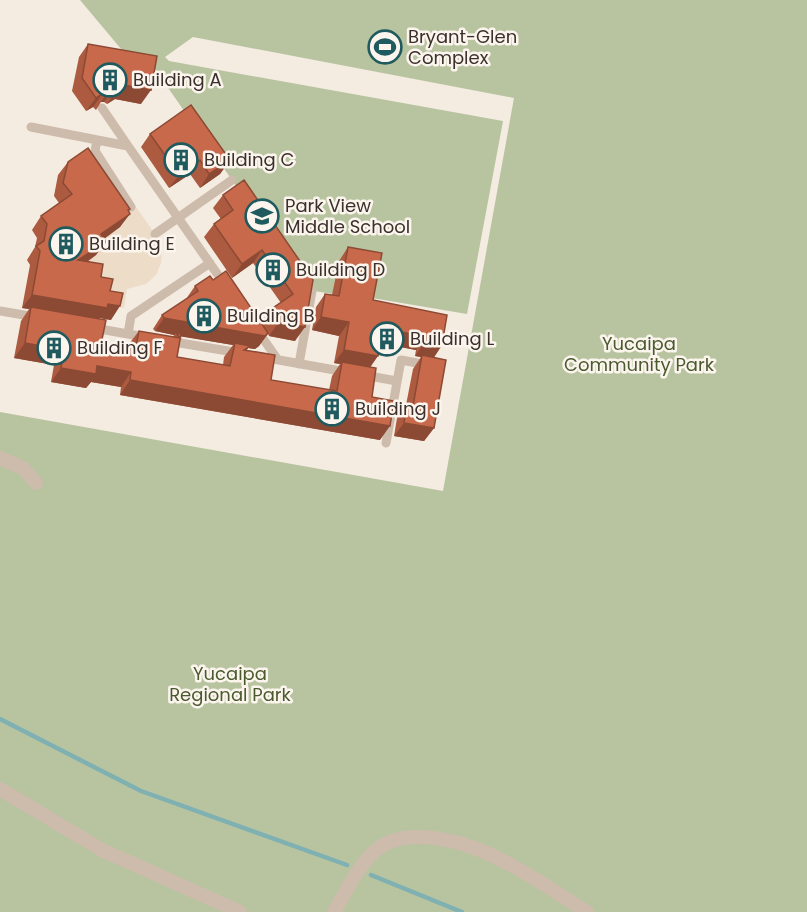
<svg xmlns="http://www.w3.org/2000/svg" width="807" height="912" font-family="Poppins,sans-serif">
	<rect width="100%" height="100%" fill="#f4ebe1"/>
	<!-- green -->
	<path fill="#b8c4a0" d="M 80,0 L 807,0 L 807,912 L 0,912 L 0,412 L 443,491 L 514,98 L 193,37 L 165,57 L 169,61 L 503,121 L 467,314 L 366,297 L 339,261 L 333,294 L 308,290 L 153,66 L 137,68 Z"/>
	<!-- plaza -->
	<path fill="#ecdcc8" d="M 134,204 L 159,240 L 162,247 L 161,263 L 156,275 L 146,284 L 127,289 L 124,308 L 101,304 L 76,269 L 97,238 L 105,238 L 120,227 L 128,209 Z"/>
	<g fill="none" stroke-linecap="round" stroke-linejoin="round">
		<!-- stream -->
		<path stroke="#7fb0b2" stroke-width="4.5" d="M 0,719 L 141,791 L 347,865
			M 371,875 L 462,912"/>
		<!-- pedestrian -->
		<path stroke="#cdbbac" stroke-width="9" d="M 102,108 L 128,146
			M 31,127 L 128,146 L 225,285
			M 97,140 L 95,151 L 131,207
			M 155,234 L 232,180
			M 0,311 L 36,317
			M 94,328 L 145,337
			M 257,330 L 278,360
			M 128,334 L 131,316 L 210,263
			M 168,341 L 240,353
			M 262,357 L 346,372
			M 299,364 L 312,291
			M 363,375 L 397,381
			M 386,443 L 401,360 L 428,365"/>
		<!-- minor -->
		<path stroke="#cdbbac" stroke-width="14" d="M 0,458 L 23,468 L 36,483
			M 0,789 L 102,850 L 240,912
			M 334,912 C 346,892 357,867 375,851 C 385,842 399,838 413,837 C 478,835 534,879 587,912"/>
	</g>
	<!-- wall -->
	<path fill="#ac5a40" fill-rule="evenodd" d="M 88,44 L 141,104 L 115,99 L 107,104 L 104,102 L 101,102 L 96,110 L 93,107 L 86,111 L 72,91 L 79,57 Z
		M 150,134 L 230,160 L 220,174 L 200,188 L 190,174 L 169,188 L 141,147 Z
		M 68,162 L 130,209 L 120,227 L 104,239 L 96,255 L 87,262 L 101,277 L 110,291 L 111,320 L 100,318 L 99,319 L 100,349 L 127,354 L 128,345 L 139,331 L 173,337 L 174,335 L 155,331 L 153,329 L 162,315 L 186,299 L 195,286 L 213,280 L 261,323 L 270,310 L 281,303 L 253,263 L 232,278 L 204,237 L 214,224 L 221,219 L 213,208 L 223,195 L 313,280 L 295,341 L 269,336 L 268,334 L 259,346 L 255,349 L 248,348 L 247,350 L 271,380 L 329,390 L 332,376 L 340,364 L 334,363 L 339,336 L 312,330 L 316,307 L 325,294 L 332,295 L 339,261 L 348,247 L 373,300 L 442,345 L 434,357 L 434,428 L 424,441 L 394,436 L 397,418 L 406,405 L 413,369 L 421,357 L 415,356 L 416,350 L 380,343 L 370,367 L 372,397 L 380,440 L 120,395 L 121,387 L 91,382 L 86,388 L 51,382 L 54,365 L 14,358 L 21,321 L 29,309 L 22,308 L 30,265 L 27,260 L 35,247 L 37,238 L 32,230 L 41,216 L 59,203 L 54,196 L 58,175 ZM 181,336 L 233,345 L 224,357 L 223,365 L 177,357 Z"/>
	<!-- shaded-wall -->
	<path fill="#8c4a34" d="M 124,85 L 151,90 L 141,104 L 115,99 L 107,104 L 117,90 Z
		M 114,88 L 104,102 L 101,102 L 105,96 L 108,89 Z
		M 103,93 L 93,107 L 86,111 L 96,98 Z
		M 200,160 L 190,174 L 169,188 L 179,175 Z
		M 230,160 L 220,174 L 200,188 L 209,174 Z
		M 130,209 L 123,218 L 130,214 L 120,227 L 91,248 L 101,234 Z
		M 106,242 L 96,255 L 69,274 L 78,260 Z
		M 262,250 L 253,263 L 232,278 L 242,264 Z
		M 32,295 L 108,304 L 120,306 L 111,320 L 100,318 L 98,321 L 31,307 L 29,309 L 22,308 Z
		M 321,317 L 349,322 L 339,336 L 312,330 Z
		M 164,318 L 268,333 L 259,346 L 255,349 L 248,348 L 240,360 L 235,343 L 233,345 L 178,336 L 176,333 L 174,335 L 155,331 Z
		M 279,322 L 305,327 L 295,341 L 269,336 Z
		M 383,329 L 426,336 L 416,350 L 374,342 Z
		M 425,342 L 442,345 L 433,359 L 415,356 Z
		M 25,343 L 64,350 L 54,365 L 14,358 Z
		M 344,350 L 378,356 L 369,369 L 342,362 L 340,364 L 334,363 Z
		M 97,366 L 131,372 L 121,387 L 91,382 L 86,388 L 51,382 L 61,368 Z
		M 130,380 L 390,426 L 380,440 L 120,395 Z
		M 404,423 L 434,428 L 424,441 L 394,436 Z"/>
	<!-- building -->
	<path fill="#c8694b" stroke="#8c4a34" stroke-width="1.5" d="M 88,44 L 157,56 L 151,90 L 124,85 L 117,90 L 114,88 L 108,89 L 105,96 L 103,93 L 96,98 L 82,78 Z
		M 191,105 L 230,160 L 209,174 L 200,160 L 179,175 L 150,134 Z
		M 88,148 L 130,209 L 128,210 L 130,214 L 101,234 L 106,242 L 78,260 L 103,264 L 101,277 L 113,279 L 110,291 L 123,293 L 120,306 L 108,304 L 107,308 L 32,295 L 40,251 L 36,246 L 44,241 L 47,224 L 41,216 L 72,194 L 63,183 L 68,162 Z
		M 244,180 L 313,280 L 305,327 L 279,322 L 270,310 L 293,294 L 262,250 L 242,264 L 214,224 L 233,210 L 223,195 Z
		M 348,247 L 382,253 L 373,300 L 447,315 L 442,345 L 425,342 L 426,336 L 383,329 L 378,356 L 344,350 L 349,322 L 321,317 L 325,294 L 339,296 Z
		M 226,271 L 268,333 L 265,336 L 164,318 L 162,315 L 198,291 L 195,286 L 210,276 L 213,280 Z
		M 31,307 L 106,320 L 100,349 L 134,355 L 139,331 L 180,338 L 176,333 L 181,334 L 177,357 L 230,366 L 235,343 L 250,346 L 244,350 L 275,355 L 271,380 L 337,391 L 342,362 L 376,368 L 372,397 L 394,401 L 390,426 L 130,380 L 131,372 L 97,366 L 96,374 L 61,368 L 64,350 L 25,343 Z
		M 422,355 L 446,360 L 434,428 L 404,423 L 407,404 L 413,406 Z"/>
	<!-- icons -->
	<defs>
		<symbol id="stadium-ring" viewBox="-11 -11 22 22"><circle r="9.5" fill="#fbf5ee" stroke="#1f5a5e" stroke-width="1.5"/><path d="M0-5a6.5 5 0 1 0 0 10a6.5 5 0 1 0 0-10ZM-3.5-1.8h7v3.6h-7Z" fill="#1f5a5e"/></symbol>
		<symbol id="building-ring" viewBox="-11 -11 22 22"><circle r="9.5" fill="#fbf5ee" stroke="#1f5a5e" stroke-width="1.5"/><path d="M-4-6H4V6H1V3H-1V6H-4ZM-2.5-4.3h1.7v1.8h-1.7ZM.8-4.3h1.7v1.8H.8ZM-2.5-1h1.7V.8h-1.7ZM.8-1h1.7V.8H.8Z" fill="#1f5a5e"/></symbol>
		<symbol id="school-ring" viewBox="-11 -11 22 22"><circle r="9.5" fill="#fbf5ee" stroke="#1f5a5e" stroke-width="1.5"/><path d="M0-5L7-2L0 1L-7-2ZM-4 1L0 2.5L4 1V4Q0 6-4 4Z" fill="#1f5a5e"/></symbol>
	</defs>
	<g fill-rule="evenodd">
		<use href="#stadium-ring" x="366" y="28" width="38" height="38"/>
		<use href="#building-ring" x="91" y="61" width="38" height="38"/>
		<use href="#building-ring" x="162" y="141" width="38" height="38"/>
		<use href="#school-ring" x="243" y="197" width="38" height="38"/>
		<use href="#building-ring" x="47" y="225" width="38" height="38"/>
		<use href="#building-ring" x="254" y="251" width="38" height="38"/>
		<use href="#building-ring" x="185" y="297" width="38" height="38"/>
		<use href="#building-ring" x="368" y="320" width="38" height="38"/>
		<use href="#building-ring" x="35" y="329" width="38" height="38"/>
		<use href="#building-ring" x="313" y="390" width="38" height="38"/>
	</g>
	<g text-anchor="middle" stroke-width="5" stroke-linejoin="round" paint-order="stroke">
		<!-- poi labels -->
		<g font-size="18" fill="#3b302b" stroke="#fbf5ee" text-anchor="start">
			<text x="408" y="43">Bryant-Glen<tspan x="408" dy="21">Complex</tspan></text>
			<text x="133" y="86">Building A</text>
			<text x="204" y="166">Building C</text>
			<text x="285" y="212">Park View<tspan x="285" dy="21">Middle School</tspan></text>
			<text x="89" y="250">Building E</text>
			<text x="296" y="276">Building D</text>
			<text x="227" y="322">Building B</text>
			<text x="410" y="345">Building L</text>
			<text x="77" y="354">Building F</text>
			<text x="355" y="415">Building J</text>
		</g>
		<!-- park labels -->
		<g font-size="18" fill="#4a5a2e" stroke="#fbf5ee">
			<text x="639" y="350">Yucaipa<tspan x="639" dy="21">Community Park</tspan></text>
			<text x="230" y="680">Yucaipa<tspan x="230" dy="21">Regional Park</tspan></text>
		</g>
	</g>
</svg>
